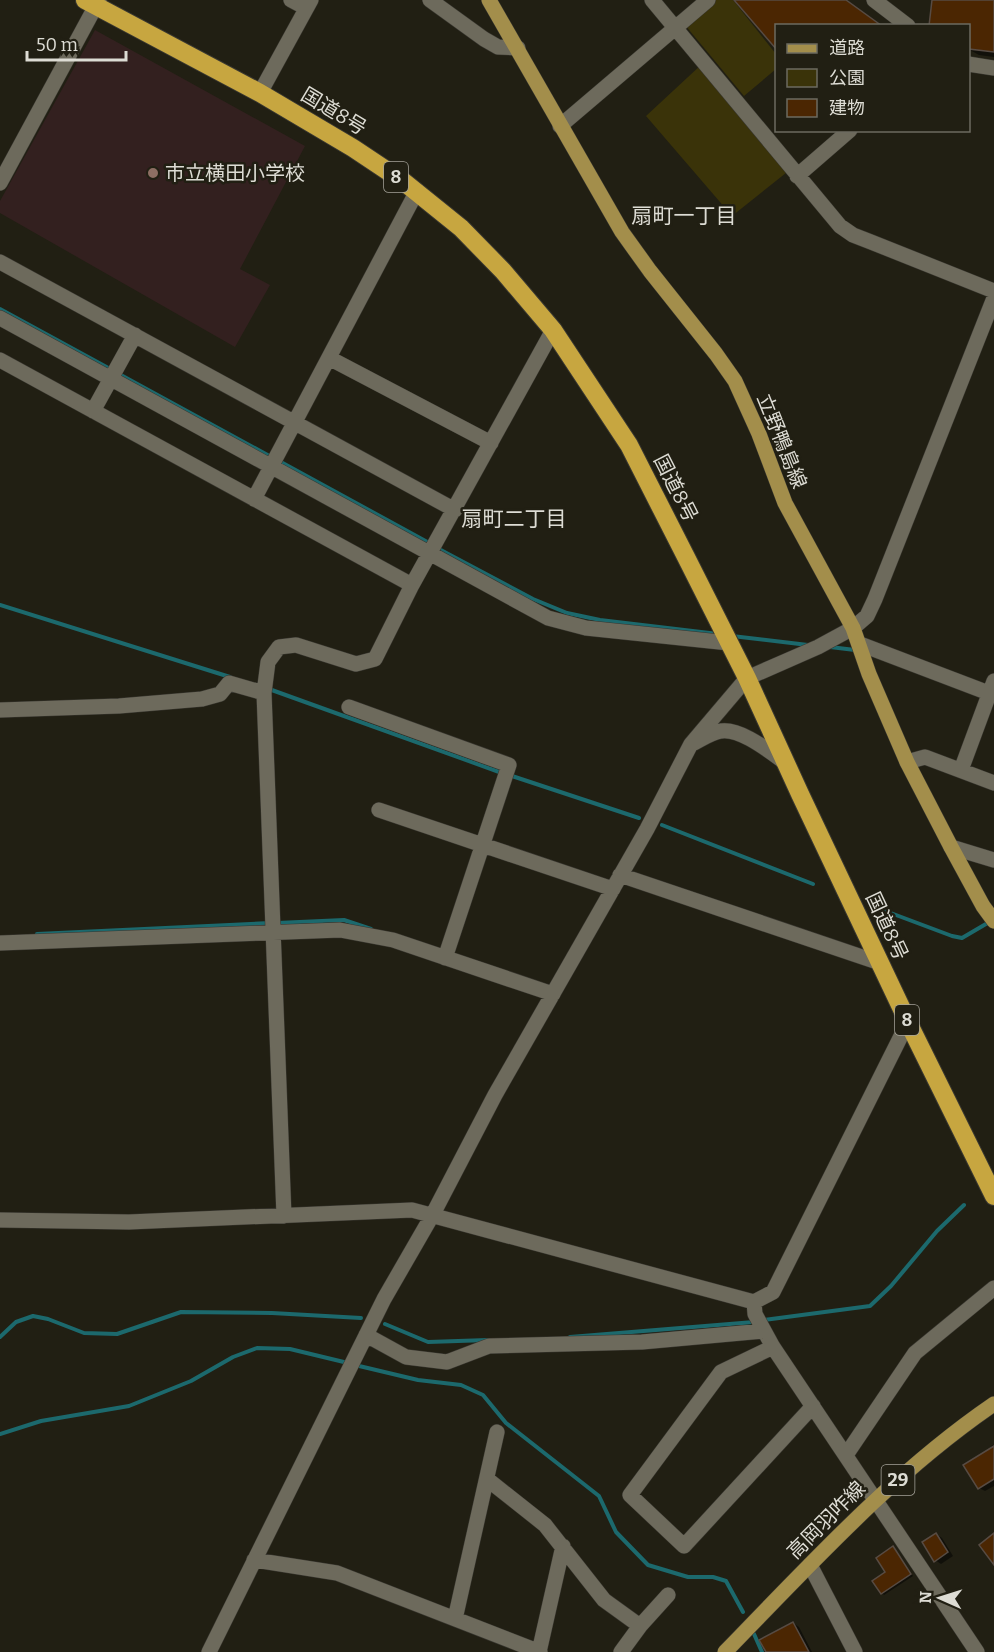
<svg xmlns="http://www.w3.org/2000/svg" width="994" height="1652" font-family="Bitter,'Noto Sans JP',serif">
	<rect width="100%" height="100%" fill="#211f13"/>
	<!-- education -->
	<path fill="#33201f" d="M 95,30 L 305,146 L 240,269 L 270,285 L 235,347 L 0,213 L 0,201 Z"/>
	<!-- green -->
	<path fill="#3a3309" d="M 715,0 L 733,0 L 776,54 L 776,69 L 744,96 L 685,25 Z
		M 702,64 L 791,169 L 732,216 L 646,116 Z"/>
	<!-- shadow -->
	<path fill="#0007" d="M 934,0 L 994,0 L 994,57 L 979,55 L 968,49 L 968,26 Z
		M 994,1445 L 994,1486 L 985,1491 L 979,1488 L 993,1448 L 991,1446 Z
		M 936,1534 L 942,1538 L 953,1556 L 941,1564 L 935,1560 Z
		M 893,1548 L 913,1576 L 884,1595 L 882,1593 Z
		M 793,1623 L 799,1627 L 812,1652 L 768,1652 Z"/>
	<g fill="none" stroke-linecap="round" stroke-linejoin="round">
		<!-- stream -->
		<path stroke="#1c696d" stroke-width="4" d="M 0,309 L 112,370
			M 119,374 L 273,458
			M 279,461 L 431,544
			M 437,548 L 533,599 L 567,613 L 600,620 L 718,634
			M 0,605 L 230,677
			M 732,636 L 808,645
			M 830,647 L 855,650
			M 269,689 L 502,773
			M 509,775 L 639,818
			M 662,825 L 813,884
			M 880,909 L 952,936 L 962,938 L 991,921
			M 277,923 L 344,920 L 371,929
			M 37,934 L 270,923
			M 764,1320 L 870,1306 L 891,1286 L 937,1231 L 964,1205
			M 385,1324 L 428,1342 L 488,1340
			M 0,1337 L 16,1322 L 33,1316 L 48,1319 L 84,1333 L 117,1334 L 181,1312 L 272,1313 L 361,1318
			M 570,1337 L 754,1322
			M 355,1365 L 418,1380 L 461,1385 L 483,1395 L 506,1423 L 599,1496 L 616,1532 L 648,1565 L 688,1577 L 713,1577 L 726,1581 L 743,1612
			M 0,1434 L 41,1421 L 129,1406 L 191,1381 L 233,1357 L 257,1348 L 290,1349 L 348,1363
			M 754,1634 L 762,1652"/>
	</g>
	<!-- building -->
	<path fill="#4b2602" stroke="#574b43" stroke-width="1.5" d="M 734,0 L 846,0 L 882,26 L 777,26 L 777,50 Z
		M 932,0 L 994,0 L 994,52 L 969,49 L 969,26 L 929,26 Z
		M 994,1446 L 994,1479 L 978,1489 L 963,1465 Z
		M 936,1533 L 948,1552 L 934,1562 L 922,1542 Z
		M 994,1533 L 994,1565 L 979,1545 Z
		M 893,1546 L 911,1574 L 881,1594 L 872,1581 L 885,1572 L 876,1558 Z
		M 793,1622 L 809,1652 L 766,1652 L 759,1640 Z"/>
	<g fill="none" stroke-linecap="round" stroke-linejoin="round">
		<defs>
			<path id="minor" d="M 291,0 L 306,8
				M 430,0 L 484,39 L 498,47 L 518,48
				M 652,0 L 840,226 L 853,235 L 871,242 L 994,291
				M 874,0 L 908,26
				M 968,64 L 994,68
				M 260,93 L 311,0
				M 560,126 L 708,0
				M 797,176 L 850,130
				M 0,183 L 99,0
				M 0,262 L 455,510
				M 0,318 L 548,618 L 586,628 L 729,643
				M 329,358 L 491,443
				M 0,360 L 412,585
				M 93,411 L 135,335
				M 254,499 L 417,191
				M 860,644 L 994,695
				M 349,707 L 509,765 L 445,958
				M 0,710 L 119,706 L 202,699 L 220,694 L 229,683 L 264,693
				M 694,743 C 702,739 712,732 721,731 C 741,728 770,752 786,763
				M 907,762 L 925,757 L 994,783
				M 961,770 L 994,681
				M 379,810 L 613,889
				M 951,847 L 994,860
				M 620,875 L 880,963
				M 0,943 L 340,930 L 393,940 L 553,994
				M 284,1216 L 264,693 L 268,662 L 279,647 L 296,645 L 356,664 L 375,659 L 412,585 L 553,330
				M 0,1220 L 129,1222 L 412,1210 L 754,1302 L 773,1292 L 908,1022
				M 754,1302 L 755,1314 L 773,1347 L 977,1652
				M 366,1335 L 406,1357 L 447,1362 L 489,1346 L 642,1342 L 764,1331
				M 773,1347 L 721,1372 L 630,1495 L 684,1546 L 813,1406
				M 846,1455 L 915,1353 L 994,1288
				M 487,1479 L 545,1525 L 604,1600 L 640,1626
				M 254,1560 L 337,1573 L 540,1652
				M 810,1565 L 855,1652
				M 455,1619 L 497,1432
				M 209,1652 L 384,1299 L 433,1214 L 495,1095 L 647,829 L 691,744 L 747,678 L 818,647 L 853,628 L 867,616 L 875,599 L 994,298
				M 539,1652 L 563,1546
				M 621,1652 L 640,1626 L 668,1595"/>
			<path id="major" d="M 489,0 L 622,232 L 650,271 L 716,354 L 735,381 L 759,434 L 785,503 L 853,628 L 869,674 L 907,762 L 951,847 L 983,906 L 994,921
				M 725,1652 C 810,1565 893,1473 994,1404"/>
			<path id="highway" d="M 85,0 L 260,93 L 353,148 L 404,182 L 461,228 L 503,271 L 553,330 L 629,445 L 686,557 L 747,678 L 800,794 L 908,1022 L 994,1196"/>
		</defs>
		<!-- minor casing -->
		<use href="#minor" stroke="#393730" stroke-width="16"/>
		<!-- major casing -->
		<use href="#major" stroke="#393730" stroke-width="16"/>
		<!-- highway casing -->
		<use href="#highway" stroke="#393730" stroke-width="20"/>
		<!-- minor -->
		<use href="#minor" stroke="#6d6a5c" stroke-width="15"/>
		<!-- major -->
		<use href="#major" stroke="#a38e4b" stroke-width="15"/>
		<!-- highway -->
		<use href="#highway" stroke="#c7a640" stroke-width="18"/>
	</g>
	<!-- markers -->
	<circle fill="#8d6e63" stroke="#211f13" stroke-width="2" cx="153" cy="173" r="6"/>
	<g text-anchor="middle" stroke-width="5" stroke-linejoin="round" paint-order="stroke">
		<!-- shield labels -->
		<g fill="#211f13" stroke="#a5a39a" stroke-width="1.5">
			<rect x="384" y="162" width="24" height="30" rx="4.5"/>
			<rect x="895" y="1005" width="24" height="30" rx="4.5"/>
			<rect x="881.5" y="1465" width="33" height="30" rx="4.5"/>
		</g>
		<g font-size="18" font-weight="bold" fill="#dddcd4">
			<text x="396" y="183">8</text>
			<text x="907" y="1026">8</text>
			<text x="898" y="1486">29</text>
		</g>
		<!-- street labels -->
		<g font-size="20" fill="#dddcd4" stroke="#211f13">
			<text transform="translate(334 111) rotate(31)" y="7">国道8号</text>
			<text transform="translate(782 441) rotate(68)" y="7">立野鴨島線</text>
			<text transform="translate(676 488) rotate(63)" y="7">国道8号</text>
			<text transform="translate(887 926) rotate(65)" y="7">国道8号</text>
			<text transform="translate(826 1520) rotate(-45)" y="7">高岡羽咋線</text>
		</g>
		<!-- poi labels -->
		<g font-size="20" fill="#dddcd4" stroke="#211f13" text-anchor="start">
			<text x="165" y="180">市立横田小学校</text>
		</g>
		<!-- neighbourhood labels -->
		<g font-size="21" fill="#dddcd4" stroke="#211f13">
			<text x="684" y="223">扇町一丁目</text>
			<text x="514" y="526">扇町二丁目</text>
		</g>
	</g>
	<!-- legend -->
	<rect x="775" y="24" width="195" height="108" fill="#211f13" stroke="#6c6b60" stroke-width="1.5"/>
	<rect x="787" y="44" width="30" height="9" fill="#a38e4b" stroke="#6c6b60" stroke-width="1.5"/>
	<text x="829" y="54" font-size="18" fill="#dddcd4">道路</text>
	<rect x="787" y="69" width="30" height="18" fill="#3a3309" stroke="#6c6b60" stroke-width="1.5"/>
	<text x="829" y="84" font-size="18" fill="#dddcd4">公園</text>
	<rect x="787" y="99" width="30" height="18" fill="#4b2602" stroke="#6c6b60" stroke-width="1.5"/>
	<text x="829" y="114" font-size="18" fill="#dddcd4">建物</text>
	<!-- north arrow -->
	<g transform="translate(940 1598) rotate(273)" stroke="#211f13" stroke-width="4.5" paint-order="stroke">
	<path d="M0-4.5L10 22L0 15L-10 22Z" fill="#dddcd4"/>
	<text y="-9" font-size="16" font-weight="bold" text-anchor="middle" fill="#dddcd4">N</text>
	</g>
	<!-- scale -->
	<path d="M27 51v9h99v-9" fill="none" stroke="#dddcd4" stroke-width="3"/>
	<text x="36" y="51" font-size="18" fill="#dddcd4" stroke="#211f13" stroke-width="4.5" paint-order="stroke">50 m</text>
</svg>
